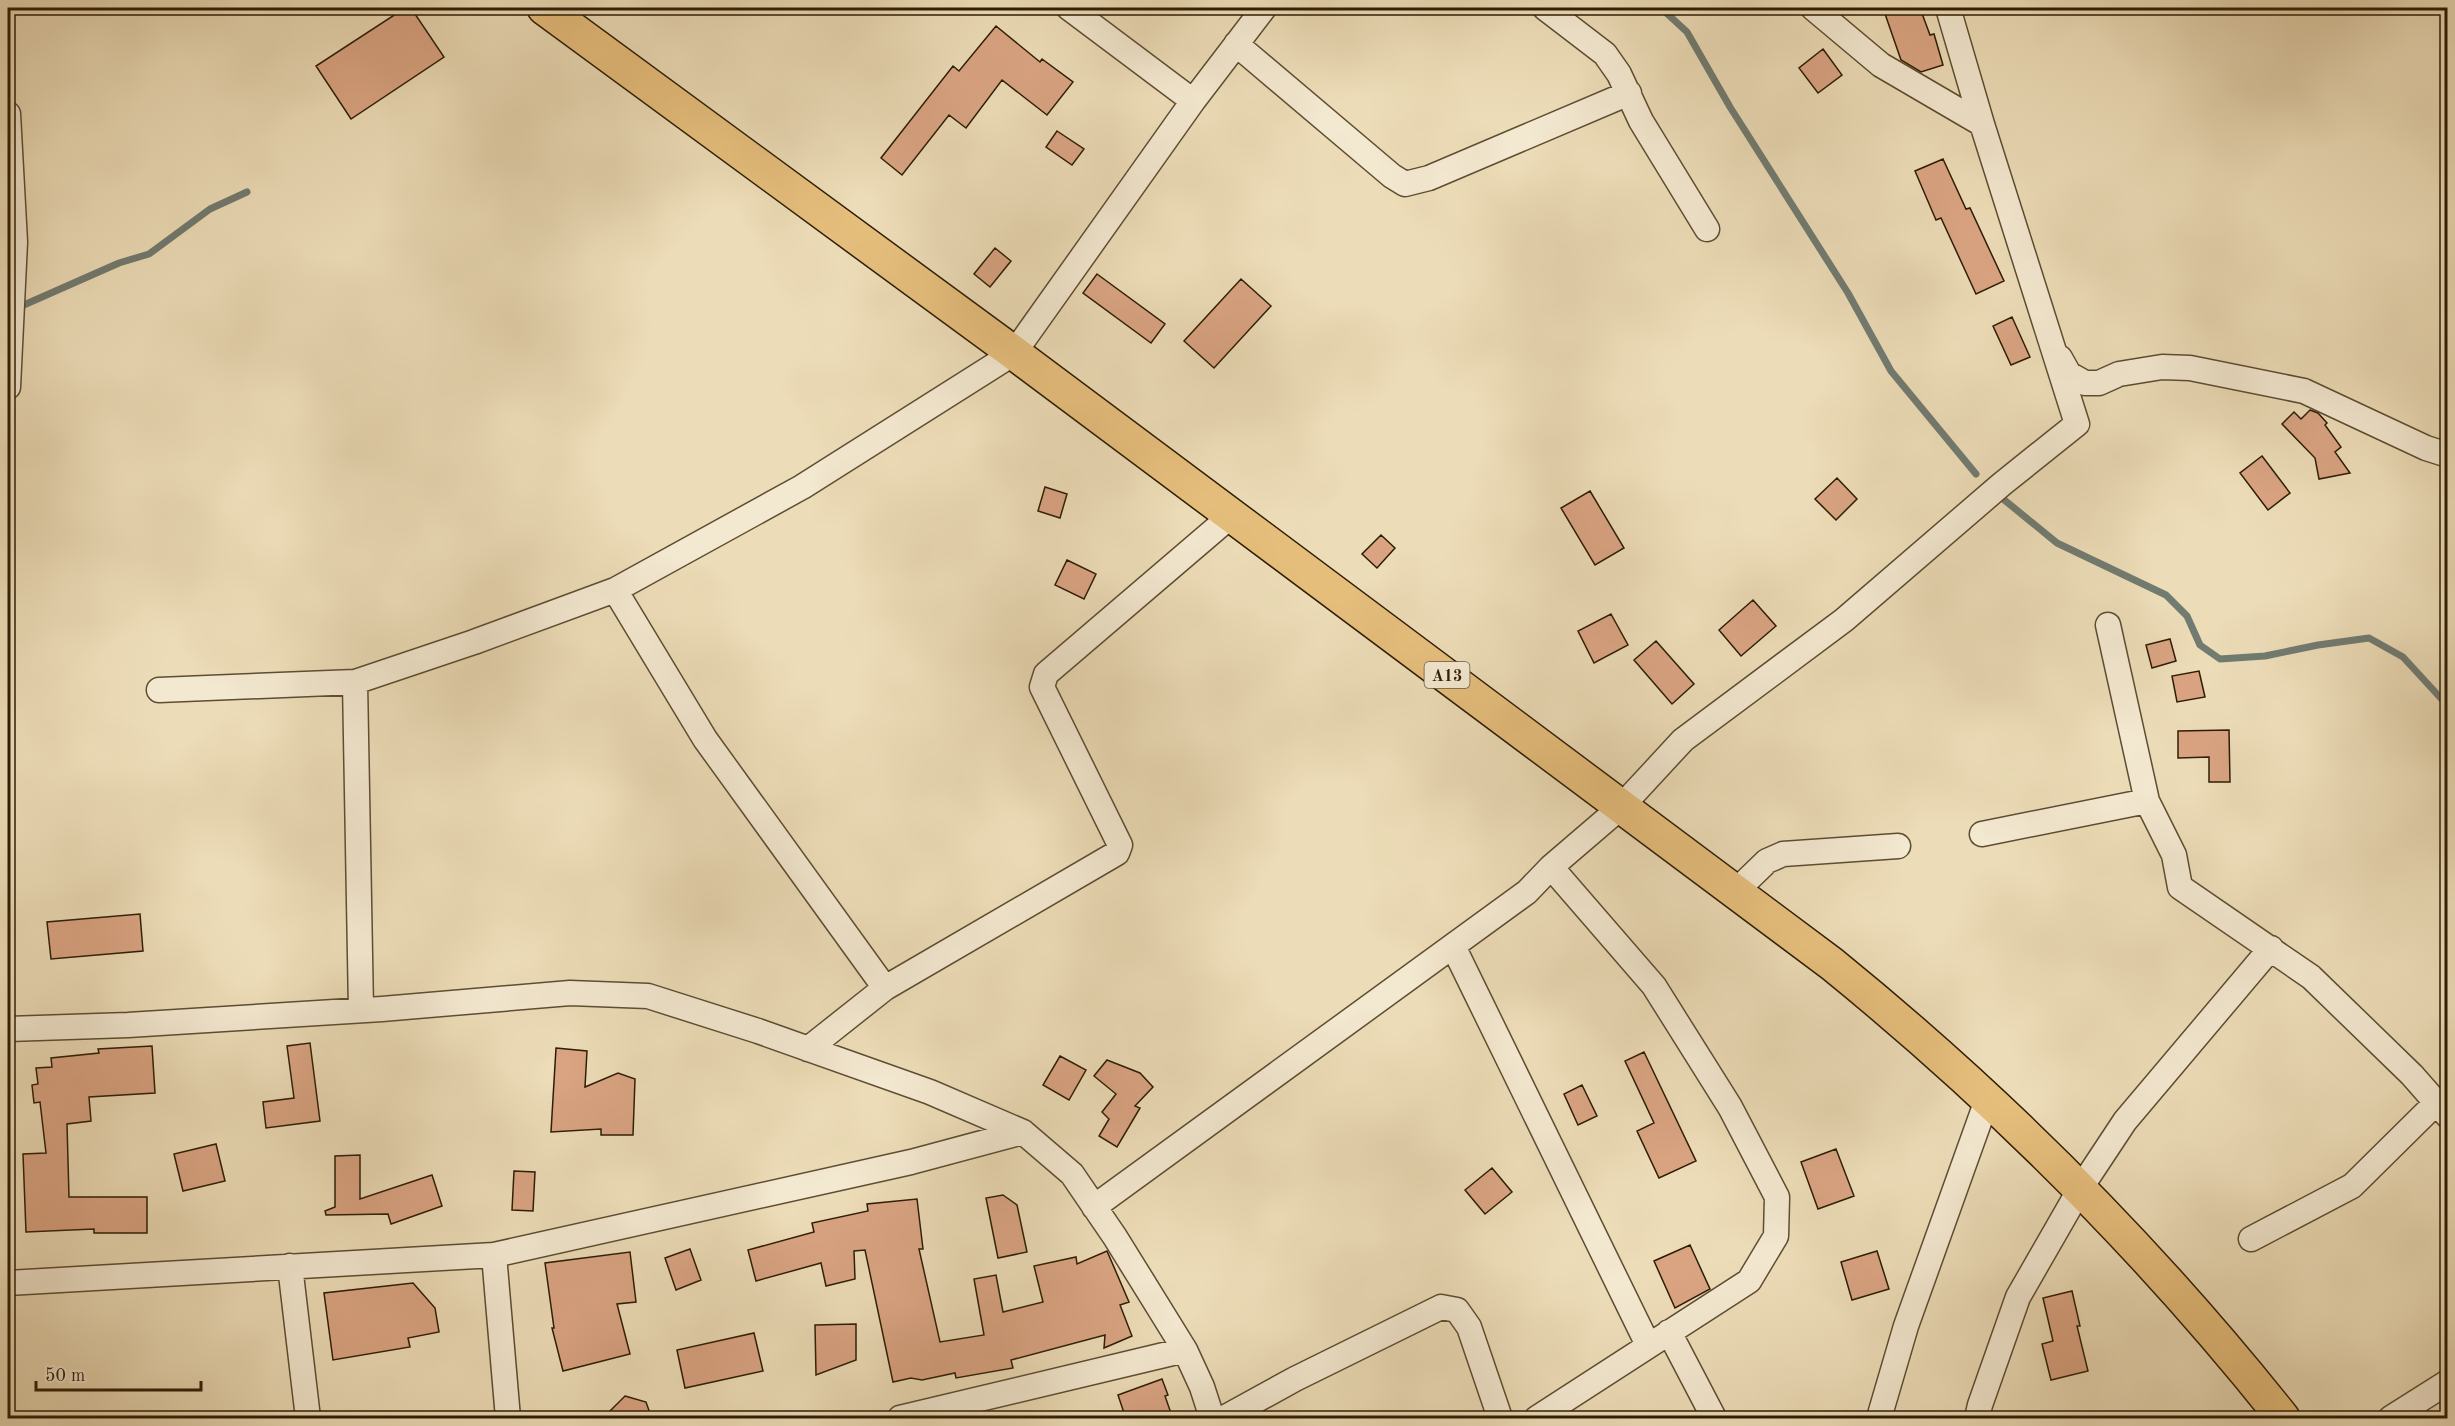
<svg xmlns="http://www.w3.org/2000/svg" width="2455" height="1426" font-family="'Old Standard TT',serif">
	<rect width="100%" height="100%" fill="#ecdcb7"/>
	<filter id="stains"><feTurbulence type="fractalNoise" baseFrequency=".00333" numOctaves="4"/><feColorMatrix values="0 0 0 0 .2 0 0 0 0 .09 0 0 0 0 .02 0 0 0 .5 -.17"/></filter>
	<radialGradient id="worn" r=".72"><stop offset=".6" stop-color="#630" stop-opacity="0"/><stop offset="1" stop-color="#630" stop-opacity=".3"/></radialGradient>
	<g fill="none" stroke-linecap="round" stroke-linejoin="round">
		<!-- stream -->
		<path stroke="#717b71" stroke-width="7" d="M 1661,8 L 1687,32 L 1730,107 L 1848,293 L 1891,371 L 1976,474
			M 17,308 L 119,263 L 149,254 L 210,209 L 247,192
			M 1997,494 L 2057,543 L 2166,595 L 2187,616 L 2200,645 L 2220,659 L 2265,656 L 2318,645 L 2369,638 L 2403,657 L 2448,706"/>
	</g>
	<!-- building -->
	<path fill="#daa483" stroke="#2d1d04" stroke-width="1.5" d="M 405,8 L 411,8 L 444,57 L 351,119 L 316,66 Z
		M 1883,8 L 1920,8 L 1930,35 L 1934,34 L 1943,65 L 1921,72 L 1901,60 Z
		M 996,26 L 1040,62 L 1042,59 L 1073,82 L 1047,115 L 1002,80 L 966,128 L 949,115 L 902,175 L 881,158 L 953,66 L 959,71 Z
		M 1823,49 L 1842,75 L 1818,93 L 1799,68 Z
		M 1057,131 L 1084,149 L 1072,165 L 1046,147 Z
		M 1943,159 L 1966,209 L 1970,208 L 2004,281 L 1976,294 L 1941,218 L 1936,220 L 1915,171 Z
		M 995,248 L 1011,261 L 990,287 L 974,274 Z
		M 1097,274 L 1165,324 L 1151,343 L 1083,293 Z
		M 1241,279 L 1271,306 L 1214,368 L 1184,341 Z
		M 2012,317 L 2030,357 L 2011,365 L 1993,326 Z
		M 2310,410 L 2318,413 L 2327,423 L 2325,425 L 2341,447 L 2335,452 L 2350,473 L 2319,479 L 2315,458 L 2282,424 L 2294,412 L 2301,419 Z
		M 2262,456 L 2290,493 L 2268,510 L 2240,473 Z
		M 1837,478 L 1857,499 L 1836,520 L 1815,499 Z
		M 1045,487 L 1067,494 L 1060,518 L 1038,511 Z
		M 1590,491 L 1624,548 L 1595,565 L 1561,508 Z
		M 1381,535 L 1395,548 L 1377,568 L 1362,554 Z
		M 1067,560 L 1096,574 L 1084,599 L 1055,585 Z
		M 1753,600 L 1776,626 L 1741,656 L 1719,630 Z
		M 1611,614 L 1628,645 L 1594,663 L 1578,631 Z
		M 2170,639 L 2176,661 L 2152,668 L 2146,645 Z
		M 1656,641 L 1694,684 L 1672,704 L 1634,660 Z
		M 2199,671 L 2205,697 L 2177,702 L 2172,676 Z
		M 2229,730 L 2230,782 L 2209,782 L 2209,757 L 2178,758 L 2178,731 Z
		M 140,914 L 143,951 L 51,959 L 47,922 Z
		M 310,1043 L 320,1121 L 266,1128 L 263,1102 L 294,1098 L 287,1046 Z
		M 152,1046 L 155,1093 L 89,1097 L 91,1121 L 67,1124 L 69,1197 L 147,1197 L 147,1233 L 94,1233 L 94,1229 L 26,1232 L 23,1154 L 46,1153 L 40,1102 L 34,1103 L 32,1085 L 38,1084 L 36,1068 L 52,1067 L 51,1058 L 99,1053 L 98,1049 Z
		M 556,1048 L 587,1051 L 585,1087 L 618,1073 L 635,1079 L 633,1135 L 601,1135 L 601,1129 L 551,1132 Z
		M 1644,1052 L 1696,1161 L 1659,1178 L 1637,1131 L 1654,1123 L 1625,1061 Z
		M 1060,1056 L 1086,1070 L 1069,1100 L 1043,1085 Z
		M 1107,1060 L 1140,1073 L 1153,1087 L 1135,1106 L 1140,1108 L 1117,1147 L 1099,1136 L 1109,1119 L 1102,1112 L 1116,1094 L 1094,1076 Z
		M 1582,1085 L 1597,1116 L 1578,1125 L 1564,1094 Z
		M 216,1144 L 225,1181 L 183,1191 L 174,1154 Z
		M 1836,1149 L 1854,1196 L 1818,1209 L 1801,1162 Z
		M 360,1155 L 360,1199 L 432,1175 L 442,1206 L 391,1224 L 388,1214 L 326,1215 L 325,1211 L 335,1207 L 335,1156 Z
		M 1492,1168 L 1512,1192 L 1485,1214 L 1465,1190 Z
		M 514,1171 L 535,1172 L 533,1211 L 512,1210 Z
		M 1003,1195 L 1017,1205 L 1027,1252 L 998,1258 L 986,1198 Z
		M 917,1199 L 923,1249 L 919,1249 L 940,1342 L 984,1335 L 974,1279 L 996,1275 L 1003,1312 L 1043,1302 L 1034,1266 L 1076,1257 L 1077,1264 L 1107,1251 L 1129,1302 L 1120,1305 L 1132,1336 L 1104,1348 L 1105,1335 L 1011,1360 L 1013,1368 L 956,1378 L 955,1373 L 922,1380 L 911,1378 L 893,1382 L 865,1250 L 854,1251 L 855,1279 L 826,1286 L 821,1263 L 756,1281 L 748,1250 L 814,1232 L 812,1223 L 868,1211 L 867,1204 Z
		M 1690,1245 L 1710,1289 L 1675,1308 L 1654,1261 Z
		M 690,1249 L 701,1280 L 676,1290 L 665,1258 Z
		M 1877,1251 L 1889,1289 L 1852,1300 L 1841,1262 Z
		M 630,1252 L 636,1302 L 617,1304 L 630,1354 L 563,1371 L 552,1328 L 554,1328 L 545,1263 Z
		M 413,1283 L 435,1308 L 439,1332 L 408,1338 L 410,1347 L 333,1360 L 324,1293 Z
		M 2072,1291 L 2080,1326 L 2077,1326 L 2088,1371 L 2051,1380 L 2042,1344 L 2053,1341 L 2043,1298 Z
		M 856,1324 L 856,1360 L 816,1375 L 815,1325 Z
		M 754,1333 L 763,1371 L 685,1388 L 677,1350 Z
		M 1162,1379 L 1168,1395 L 1165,1396 L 1173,1419 L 1126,1419 L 1118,1395 Z
		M 625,1396 L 646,1402 L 652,1419 L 602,1419 Z"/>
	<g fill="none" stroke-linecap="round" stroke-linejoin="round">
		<defs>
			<path id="minor" d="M 1069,8 L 1193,101
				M 1545,8 L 1605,54 L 1619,74 L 1641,121 L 1707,229
				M 1813,8 L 1881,65 L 1982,124
				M 1236,44 L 1392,176 L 1405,184 L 1429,178 L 1629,93
				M 8,114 L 15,242 L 8,387
				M 2060,358 L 2069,374 L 2085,383 L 2099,383 L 2119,374 L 2162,367 L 2190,368 L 2304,391 L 2426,448 L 2448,455
				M 615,590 L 705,739 L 885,988
				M 2108,625 L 2147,801 L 2174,855 L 2180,887 L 2311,977 L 2412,1075 L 2448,1116
				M 355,682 L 361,1010
				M 159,690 L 355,682 L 474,642 L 615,590 L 802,487 L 1014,353 L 1193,101 L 1264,8
				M 1982,834 L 2147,801
				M 1737,890 L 1767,861 L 1783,854 L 1898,846
				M 1453,946 L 1648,1345
				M 8,1029 L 128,1025 L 382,1009 L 570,993 L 648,996 L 758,1031 L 930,1092 L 1023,1132 L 1072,1174 L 1115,1237 L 1185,1350 L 1202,1387 L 1212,1418
				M 808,1049 L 885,988 L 1117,853 L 1120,845 L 1042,687 L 1046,674 L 1232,515
				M 1094,1207 L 1527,892 L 1551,867 L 1621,807 L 1683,740 L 1844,620 L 2002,484 L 2077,424 L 1982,124 L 1948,8
				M 2251,1239 L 2352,1186 L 2436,1103
				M 494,1255 L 508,1418
				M 290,1266 L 308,1418
				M 8,1283 L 494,1255 L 911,1162 L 1023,1132
				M 1669,1332 L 1714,1418
				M 900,1418 L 1185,1350
				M 1224,1418 L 1295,1379 L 1441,1307 L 1457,1310 L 1469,1327 L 1500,1418
				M 1537,1418 L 1749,1281 L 1776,1236 L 1777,1197 L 1730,1107 L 1654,986 L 1551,867
				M 1879,1418 L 1906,1326 L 1987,1100
				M 1977,1418 L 1980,1405 L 2018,1297 L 2080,1189 L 2125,1121 L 2271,948
				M 2391,1418 L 2448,1382"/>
			<path id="trunk" d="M 544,8 L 1014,353 L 1832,964 C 1997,1098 2151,1252 2283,1418"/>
		</defs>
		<!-- minor casing -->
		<use href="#minor" stroke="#5d4d31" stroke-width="27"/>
		<!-- trunk casing -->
		<use href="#trunk" stroke="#2d1d04" stroke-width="36"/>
		<!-- minor -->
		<use href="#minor" stroke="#f3e8d0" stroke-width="24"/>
		<!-- trunk -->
		<use href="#trunk" stroke="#e6be7c" stroke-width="33"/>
	</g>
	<g text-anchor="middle" stroke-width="5" stroke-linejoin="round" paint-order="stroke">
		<!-- shield labels -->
		<rect fill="#f3e8d0" stroke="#685a41" stroke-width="1.5" x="1424.5" y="662" width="45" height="26" rx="4.5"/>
		<g font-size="16" font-weight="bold" fill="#2d1d04">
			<text x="1447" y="681">A13</text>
		</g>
	</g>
	<!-- margin -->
	<rect width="2455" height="1426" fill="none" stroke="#ecdcb7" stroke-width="30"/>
	<rect x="9" y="9" width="2437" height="1408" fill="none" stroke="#2d1d04" stroke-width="3"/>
	<rect x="15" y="15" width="2425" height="1396" fill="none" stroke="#2d1d04" stroke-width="1.5"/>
	<!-- scale -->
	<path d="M36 1381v9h165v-9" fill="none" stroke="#2d1d04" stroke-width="3"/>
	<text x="45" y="1381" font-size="18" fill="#2d1d04" stroke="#f3e8d0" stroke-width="4.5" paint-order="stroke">50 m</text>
	<rect width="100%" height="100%" filter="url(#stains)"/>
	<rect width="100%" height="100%" fill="url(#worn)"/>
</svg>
